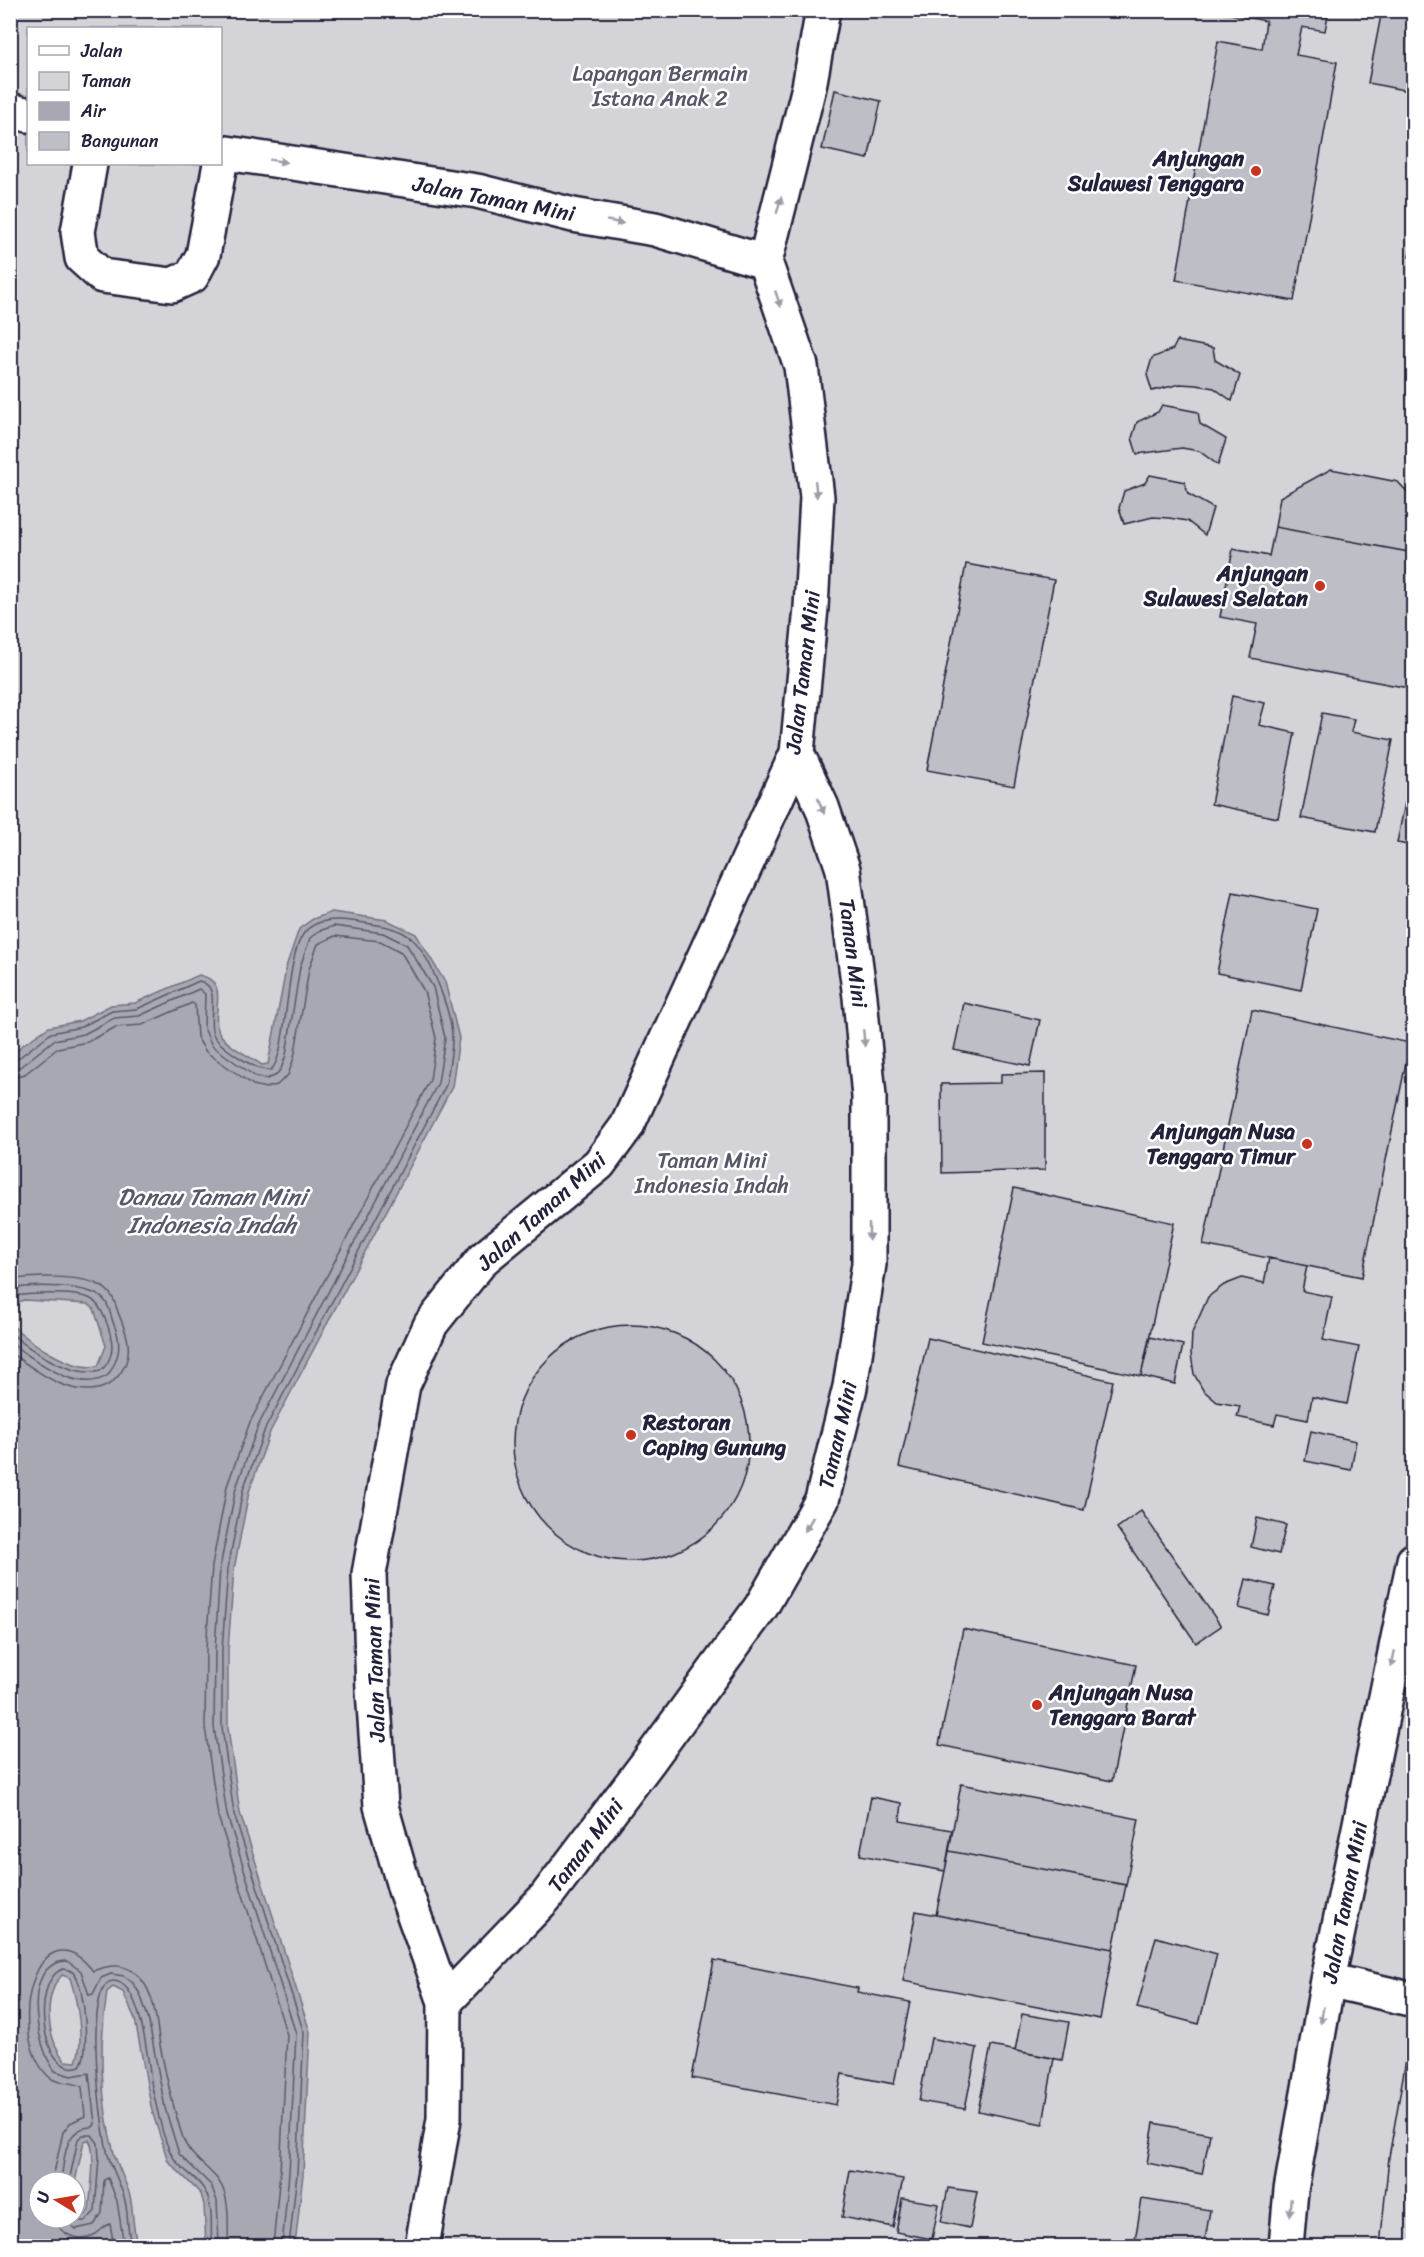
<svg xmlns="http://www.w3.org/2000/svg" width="1424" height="2257" font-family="Sriracha,sans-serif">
	<rect width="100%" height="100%" fill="#f2f2f3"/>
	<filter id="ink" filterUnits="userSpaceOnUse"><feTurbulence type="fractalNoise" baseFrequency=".0167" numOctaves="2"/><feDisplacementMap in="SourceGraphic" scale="12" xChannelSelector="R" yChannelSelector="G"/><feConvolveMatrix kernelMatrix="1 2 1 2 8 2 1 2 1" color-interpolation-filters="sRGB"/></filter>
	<g filter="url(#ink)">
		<!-- green -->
		<path fill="#d3d3d8" stroke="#7a7a8a" stroke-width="1.5" fill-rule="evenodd" d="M 10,11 L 1413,11 L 1413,2246 L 11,2246 ZM 28,28 L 220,28 L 220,164 L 28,164 ZM 39,2182 L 75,2182 L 75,2218 L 39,2218 Z"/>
		<!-- water -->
		<path fill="#a8a8b2" stroke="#727282" stroke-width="1.5" fill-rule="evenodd" d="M 332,912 L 387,920 L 416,934 L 445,982 L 459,1038 L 452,1087 L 270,1432 L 249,1492 L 234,1569 L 228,1650 L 228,1728 L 240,1813 L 310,2032 L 303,2174 L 295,2246 L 206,2246 L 204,2205 L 201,2194 L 168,2161 L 152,2111 L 135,2019 L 123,1992 L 113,1987 L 107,1992 C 99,2044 100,2102 114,2153 C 118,2168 126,2181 130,2196 C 134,2213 132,2230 138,2246 L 11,2246 L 11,1324 C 29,1342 72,1372 98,1366 L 106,1346 L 94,1309 L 88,1304 L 24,1300 L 11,1304 L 11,1058 L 21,1046 L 49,1027 L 80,1021 L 111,1005 L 135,1003 L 199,975 C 233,982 208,1014 220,1034 C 228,1047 250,1056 262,1065 L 268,1064 L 287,964 L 299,929 L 313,919 ZM 62,1975 L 70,1978 C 77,2000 85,2039 76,2062 L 65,2061 C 47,2039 42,1997 62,1975 ZM 89,2140 C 97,2151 90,2194 89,2210 L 85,2215 L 78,2215 L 75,2212 L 75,2218 L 39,2218 L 39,2182 L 75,2182 L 84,2141 Z"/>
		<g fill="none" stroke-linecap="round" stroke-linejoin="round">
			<!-- shore -->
			<path stroke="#58586b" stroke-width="1.5" d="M 10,1061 L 16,1060 L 51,1033 L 81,1027 L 112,1011 L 137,1009 L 199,981 C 223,987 206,1017 213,1034 C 218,1046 259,1073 271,1070 C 289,1053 284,959 304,933 C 315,919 336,919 351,921 C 370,924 397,925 412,939 C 430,954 453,1016 452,1040 C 452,1054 448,1071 446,1085 L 265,1429 L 243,1490 L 228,1568 L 222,1650 L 222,1727 L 234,1814 L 304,2033 L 297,2173 L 289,2246
				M 10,1069 L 20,1067 L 54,1040 L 84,1034 L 114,1018 L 139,1016 L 199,989 L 205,994 L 204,1028 L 212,1046 L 256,1077 L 266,1079 L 275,1076 L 281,1069 L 286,1055 L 300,967 L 310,938 L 319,931 L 334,926 L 383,933 L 407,945 L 433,987 L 445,1038 L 438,1083 L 258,1426 L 236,1488 L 220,1567 L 215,1650 L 214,1727 L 227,1815 L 296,2034 L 289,2173 L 282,2246
				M 10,1078 L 25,1074 L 58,1048 L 87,1042 L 116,1027 L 142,1025 L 192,1003 L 195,1005 L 197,1037 L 206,1052 L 253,1085 L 266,1088 L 277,1085 L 288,1075 L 294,1058 L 309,969 L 318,944 L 335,936 L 380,941 L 401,952 L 424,991 L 436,1038 L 430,1080 L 250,1422 L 227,1486 L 212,1566 L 206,1649 L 205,1727 L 218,1816 L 287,2035 L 280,2172 L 273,2246
				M 10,1280 C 31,1276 78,1275 97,1284 C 111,1290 114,1299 118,1312 C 122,1323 127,1332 128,1343 C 131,1367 113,1390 89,1390 C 60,1391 34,1368 10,1353
				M 10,1289 C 31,1285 91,1283 105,1301 C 110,1307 111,1319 115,1327 C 122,1345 119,1359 108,1375 C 79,1396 34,1359 10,1343
				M 10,1297 C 29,1293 72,1292 89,1298 C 102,1303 112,1334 112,1347 C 112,1356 107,1366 100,1371 C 73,1378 30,1351 10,1332
				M 63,1969 C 68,1969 72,1970 75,1975 C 85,1989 90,2052 80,2066 C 41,2080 30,1980 63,1969 Z
				M 52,2182 L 63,2132 L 70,2123 L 85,2116 L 82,2087 C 74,2080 58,2086 48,2076 C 3,2030 39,1902 93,1971 C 111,1964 128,1962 142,1980 C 156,1999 156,2022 160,2045 C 166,2076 173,2108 183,2138 C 189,2156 206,2165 218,2180 C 231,2197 228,2226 228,2246
				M 61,2182 C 64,2160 64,2126 93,2127 L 95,2124 L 89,2073 L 71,2076 L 55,2071 C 36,2048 20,1962 67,1961 L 81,1971 L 89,1995 L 93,1994 L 101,1978 L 111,1974 L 124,1976 L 133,1983 L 140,1994 L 148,2017 L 165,2108 L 179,2154 L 211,2185 L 217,2201 L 219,2246
				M 69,2182 L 78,2139 L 83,2135 L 92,2135 L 98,2143 L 99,2158 L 95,2211 L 86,2221 L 77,2221 L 72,2218
				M 53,2218 C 60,2234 77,2243 94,2235 C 100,2232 104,2226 110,2224 L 114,2246
				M 63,2218 L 76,2229 L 94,2225 L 102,2213 L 104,2180 L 108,2178 L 117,2201 L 124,2246
				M 132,2246 C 126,2231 129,2213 124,2197 C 120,2183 112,2169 108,2155 C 102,2133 81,1980 114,1981 C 142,1982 148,2064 152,2087 C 157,2107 163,2144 175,2160 C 184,2172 200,2179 206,2193 C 214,2208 210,2230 212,2246"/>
		</g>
		<!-- building -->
		<path fill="#bebec6" stroke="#22223b" stroke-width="1.5" d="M 1210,10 L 1329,10 L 1325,31 L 1302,27 L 1296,55 L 1337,62 L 1294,301 L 1176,280 L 1218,41 L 1262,49 L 1266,21 Z
			M 1333,10 L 1358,10 L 1357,15 Z
			M 1382,10 L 1414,10 L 1414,92 L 1368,83 Z
			M 835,90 L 881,101 L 868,159 L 822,149 Z
			M 1414,233 L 1414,258 L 1409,257 Z
			M 1177,341 L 1213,348 L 1215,360 L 1240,375 L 1232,401 L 1214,388 L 1196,385 L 1180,384 L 1152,391 L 1147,375 L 1152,358 L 1173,349 Z
			M 1162,405 L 1198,412 L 1200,424 L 1226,439 L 1218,465 L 1199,451 L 1182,448 L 1137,454 L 1132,438 L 1137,422 L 1158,412 Z
			M 1331,469 L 1398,482 L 1414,499 L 1414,553 L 1275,527 L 1280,497 Z
			M 1150,475 L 1185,482 L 1188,494 L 1213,508 L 1205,535 L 1187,521 L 1169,518 L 1153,517 L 1124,524 L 1119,508 L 1124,491 L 1145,483 Z
			M 1275,527 L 1414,553 L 1414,689 L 1250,658 L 1257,624 L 1220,617 L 1233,549 L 1269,556 Z
			M 966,564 L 1054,580 L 1014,786 L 927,770 Z
			M 1232,696 L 1265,703 L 1259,725 L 1295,733 L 1278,818 L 1211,804 Z
			M 1322,713 L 1354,719 L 1351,732 L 1393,740 L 1375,832 L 1301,818 Z
			M 1414,757 L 1414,846 L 1397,843 Z
			M 1233,892 L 1317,909 L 1301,990 L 1217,973 Z
			M 964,1003 L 1040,1020 L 1030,1066 L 954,1050 Z
			M 1252,1010 L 1410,1043 L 1362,1277 L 1203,1245 Z
			M 1045,1073 L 1045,1170 L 942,1173 L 941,1084 L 1001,1083 L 1001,1074 Z
			M 1014,1188 L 1174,1223 L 1141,1376 L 982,1342 Z
			M 1269,1258 L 1307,1266 L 1302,1291 L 1332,1297 L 1323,1340 L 1359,1347 L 1347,1404 L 1312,1397 L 1308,1420 L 1277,1414 L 1274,1425 L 1237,1417 L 1240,1406 L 1217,1402 L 1203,1390 L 1194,1374 L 1191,1354 L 1192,1333 L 1208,1297 L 1224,1285 L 1242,1278 L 1264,1283 Z
			M513 1443a118 118 0 1 1 236 0a118 118 0 1 1-236 0Z
			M 1150,1337 L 1183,1345 L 1175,1384 L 1141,1376 Z
			M 928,1338 L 1113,1381 L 1084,1510 L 899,1467 Z
			M 1311,1431 L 1356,1441 L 1351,1470 L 1305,1461 Z
			M 1141,1511 L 1221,1626 L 1196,1643 L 1117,1528 Z
			M 1257,1518 L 1286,1525 L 1279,1554 L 1251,1547 Z
			M 1246,1579 L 1275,1586 L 1268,1615 L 1239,1608 Z
			M 963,1629 L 1136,1665 L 1112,1781 L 939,1745 Z
			M 961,1784 L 1139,1819 L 1126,1885 L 949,1851 Z
			M 871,1797 L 902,1803 L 900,1821 L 952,1830 L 945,1871 L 860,1855 Z
			M 949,1851 L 1126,1885 L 1113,1949 L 936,1915 Z
			M 916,1911 L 1113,1949 L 1100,2019 L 903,1981 Z
			M 1156,1937 L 1217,1954 L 1199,2024 L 1137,2008 Z
			M 714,1960 L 858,1988 L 857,1992 L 910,2002 L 894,2084 L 842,2074 L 836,2105 L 692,2078 Z
			M 1022,2014 L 1069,2022 L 1062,2060 L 1015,2051 Z
			M 931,2038 L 977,2048 L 965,2109 L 919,2101 Z
			M 991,2046 L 1054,2058 L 1043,2124 L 978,2111 Z
			M 1154,2123 L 1210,2134 L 1202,2174 L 1147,2163 Z
			M 850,2170 L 903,2179 L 893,2227 L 842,2217 Z
			M 948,2188 L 977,2192 L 970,2228 L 941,2222 Z
			M 902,2198 L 939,2204 L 932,2239 L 896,2232 Z
			M 1142,2199 L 1210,2210 L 1204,2246 L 1134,2246 Z"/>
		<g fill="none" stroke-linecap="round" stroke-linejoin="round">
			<defs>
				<path id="minor" d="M 10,110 L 28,115
					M 220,152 L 477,191 L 573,215 L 655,229 L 765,262 L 801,366 L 817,497 L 811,608 L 797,753 L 627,1126 L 599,1164 L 483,1259 L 431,1324 L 403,1385 L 369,1574 L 373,1690 L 381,1806 L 405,1890 L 445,2002 L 444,2119 L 422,2246
					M 90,164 L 78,232 L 82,258 L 102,276 L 172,285 L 192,276 L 203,255 L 220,164
					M 765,262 L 809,87 L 823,10
					M 1328,1980 L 1414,2000
					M 445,2002 L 545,1898 L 648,1762 L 761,1607 L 822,1500 L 850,1387 L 869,1264 L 869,1097 L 860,997 L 843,869 L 822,807 L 797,753
					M 1286,2246 L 1291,2190 L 1328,1980 L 1414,1560"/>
			</defs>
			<!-- minor casing -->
			<use href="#minor" stroke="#22223b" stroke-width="38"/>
			<!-- minor -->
			<use href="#minor" stroke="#fff" stroke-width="33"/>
			<!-- tram -->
			<path stroke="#22223b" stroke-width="1.5" d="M 1380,2246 L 1389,2157 L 1414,2014"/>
		</g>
		<!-- one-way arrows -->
		<defs><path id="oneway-solid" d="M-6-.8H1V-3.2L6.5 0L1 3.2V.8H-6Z" transform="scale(1.5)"/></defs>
		<g fill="#9c9ca7">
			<use href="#oneway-solid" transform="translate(278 161) rotate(9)"/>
			<use href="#oneway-solid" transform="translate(779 205) rotate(-75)"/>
			<use href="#oneway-solid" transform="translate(615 222) rotate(10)"/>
			<use href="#oneway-solid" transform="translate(778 299) rotate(71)"/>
			<use href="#oneway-solid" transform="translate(816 489) rotate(84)"/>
			<use href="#oneway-solid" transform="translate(821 806) rotate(68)"/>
			<use href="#oneway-solid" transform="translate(864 1038) rotate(85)"/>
			<use href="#oneway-solid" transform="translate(869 1232) rotate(90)"/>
			<use href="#oneway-solid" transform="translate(809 1524) rotate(120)"/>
			<use href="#oneway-solid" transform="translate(1393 1659) rotate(102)"/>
			<use href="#oneway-solid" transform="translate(1322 2015) rotate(100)"/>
			<use href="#oneway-solid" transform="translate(1290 2207) rotate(95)"/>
		</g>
	</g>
	<!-- markers -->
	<g fill="#c8321e" stroke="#fff" stroke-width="2">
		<circle cx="1256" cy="171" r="6"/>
		<circle cx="1320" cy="586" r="6"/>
		<circle cx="1307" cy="1144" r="6"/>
		<circle cx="631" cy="1435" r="6"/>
		<circle cx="1037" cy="1705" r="6"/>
	</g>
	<g text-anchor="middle" stroke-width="5" stroke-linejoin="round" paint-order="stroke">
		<!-- park labels -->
		<g font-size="22" fill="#57576a" stroke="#fff">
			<text x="660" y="81">Lapangan Bermain<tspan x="660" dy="25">Istana Anak 2</tspan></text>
			<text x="712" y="1168">Taman Mini<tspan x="712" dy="25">Indonesia Indah</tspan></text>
		</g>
		<!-- poi labels -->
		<g font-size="22" font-weight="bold" fill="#22223b" stroke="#fff" text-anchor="end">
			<text x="1244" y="166">Anjungan<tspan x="1244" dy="25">Sulawesi Tenggara</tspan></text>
			<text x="1308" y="581">Anjungan<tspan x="1308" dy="25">Sulawesi Selatan</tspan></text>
			<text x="1295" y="1139">Anjungan Nusa<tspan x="1295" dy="25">Tenggara Timur</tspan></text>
			<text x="643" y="1430" text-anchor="start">Restoran<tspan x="643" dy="25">Caping Gunung</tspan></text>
			<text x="1049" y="1700" text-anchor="start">Anjungan Nusa<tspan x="1049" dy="25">Tenggara Barat</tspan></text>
		</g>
		<!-- street labels -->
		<g font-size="22" fill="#22223b" stroke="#fff">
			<text transform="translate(494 198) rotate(11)" y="8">Jalan Taman Mini</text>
			<text transform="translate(802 672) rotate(-83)" y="8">Jalan Taman Mini</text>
			<text transform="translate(854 953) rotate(83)" y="8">Taman Mini</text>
			<text transform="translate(541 1211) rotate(-42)" y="8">Jalan Taman Mini</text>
			<text transform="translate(837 1435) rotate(-77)" y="8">Taman Mini</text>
			<text transform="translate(374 1660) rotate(-92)" y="8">Jalan Taman Mini</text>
			<text transform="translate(585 1845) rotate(-53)" y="8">Taman Mini</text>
			<text transform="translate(1344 1902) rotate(-79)" y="8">Jalan Taman Mini</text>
		</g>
		<!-- water labels -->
		<g font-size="24" font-style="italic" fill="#58586b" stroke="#fff">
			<text x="212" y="1205">Danau Taman Mini<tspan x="212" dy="28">Indonesia Indah</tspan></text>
		</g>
	</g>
	<!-- margin -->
	<rect width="1424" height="2257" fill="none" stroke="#fff" stroke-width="36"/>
	<rect x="18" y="18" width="1388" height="2221" fill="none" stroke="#22223b" stroke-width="2" filter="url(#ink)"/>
	<!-- legend -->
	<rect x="27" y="27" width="195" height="138" fill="#ffffff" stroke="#a7a7b1" stroke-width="1.5"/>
	<rect x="39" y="46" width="30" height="9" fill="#ffffff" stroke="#a7a7b1" stroke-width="1.5"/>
	<text x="81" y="57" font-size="18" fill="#22223b">Jalan</text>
	<rect x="39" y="72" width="30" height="18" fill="#d3d3d8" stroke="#a7a7b1" stroke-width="1.5"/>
	<text x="81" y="87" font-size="18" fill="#22223b">Taman</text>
	<rect x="39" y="102" width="30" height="18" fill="#a8a8b2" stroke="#a7a7b1" stroke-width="1.5"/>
	<text x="81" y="117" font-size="18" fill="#22223b">Air</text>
	<rect x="39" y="132" width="30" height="18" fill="#bebec6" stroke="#a7a7b1" stroke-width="1.5"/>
	<text x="81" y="147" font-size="18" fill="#22223b">Bangunan</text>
	<!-- north arrow -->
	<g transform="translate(57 2200) rotate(281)"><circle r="28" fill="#ffffff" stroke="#a7a7b1" stroke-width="1.5"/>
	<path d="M0-4.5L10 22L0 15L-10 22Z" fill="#c8321e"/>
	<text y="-9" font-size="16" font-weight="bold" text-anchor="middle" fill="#22223b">U</text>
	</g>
</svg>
